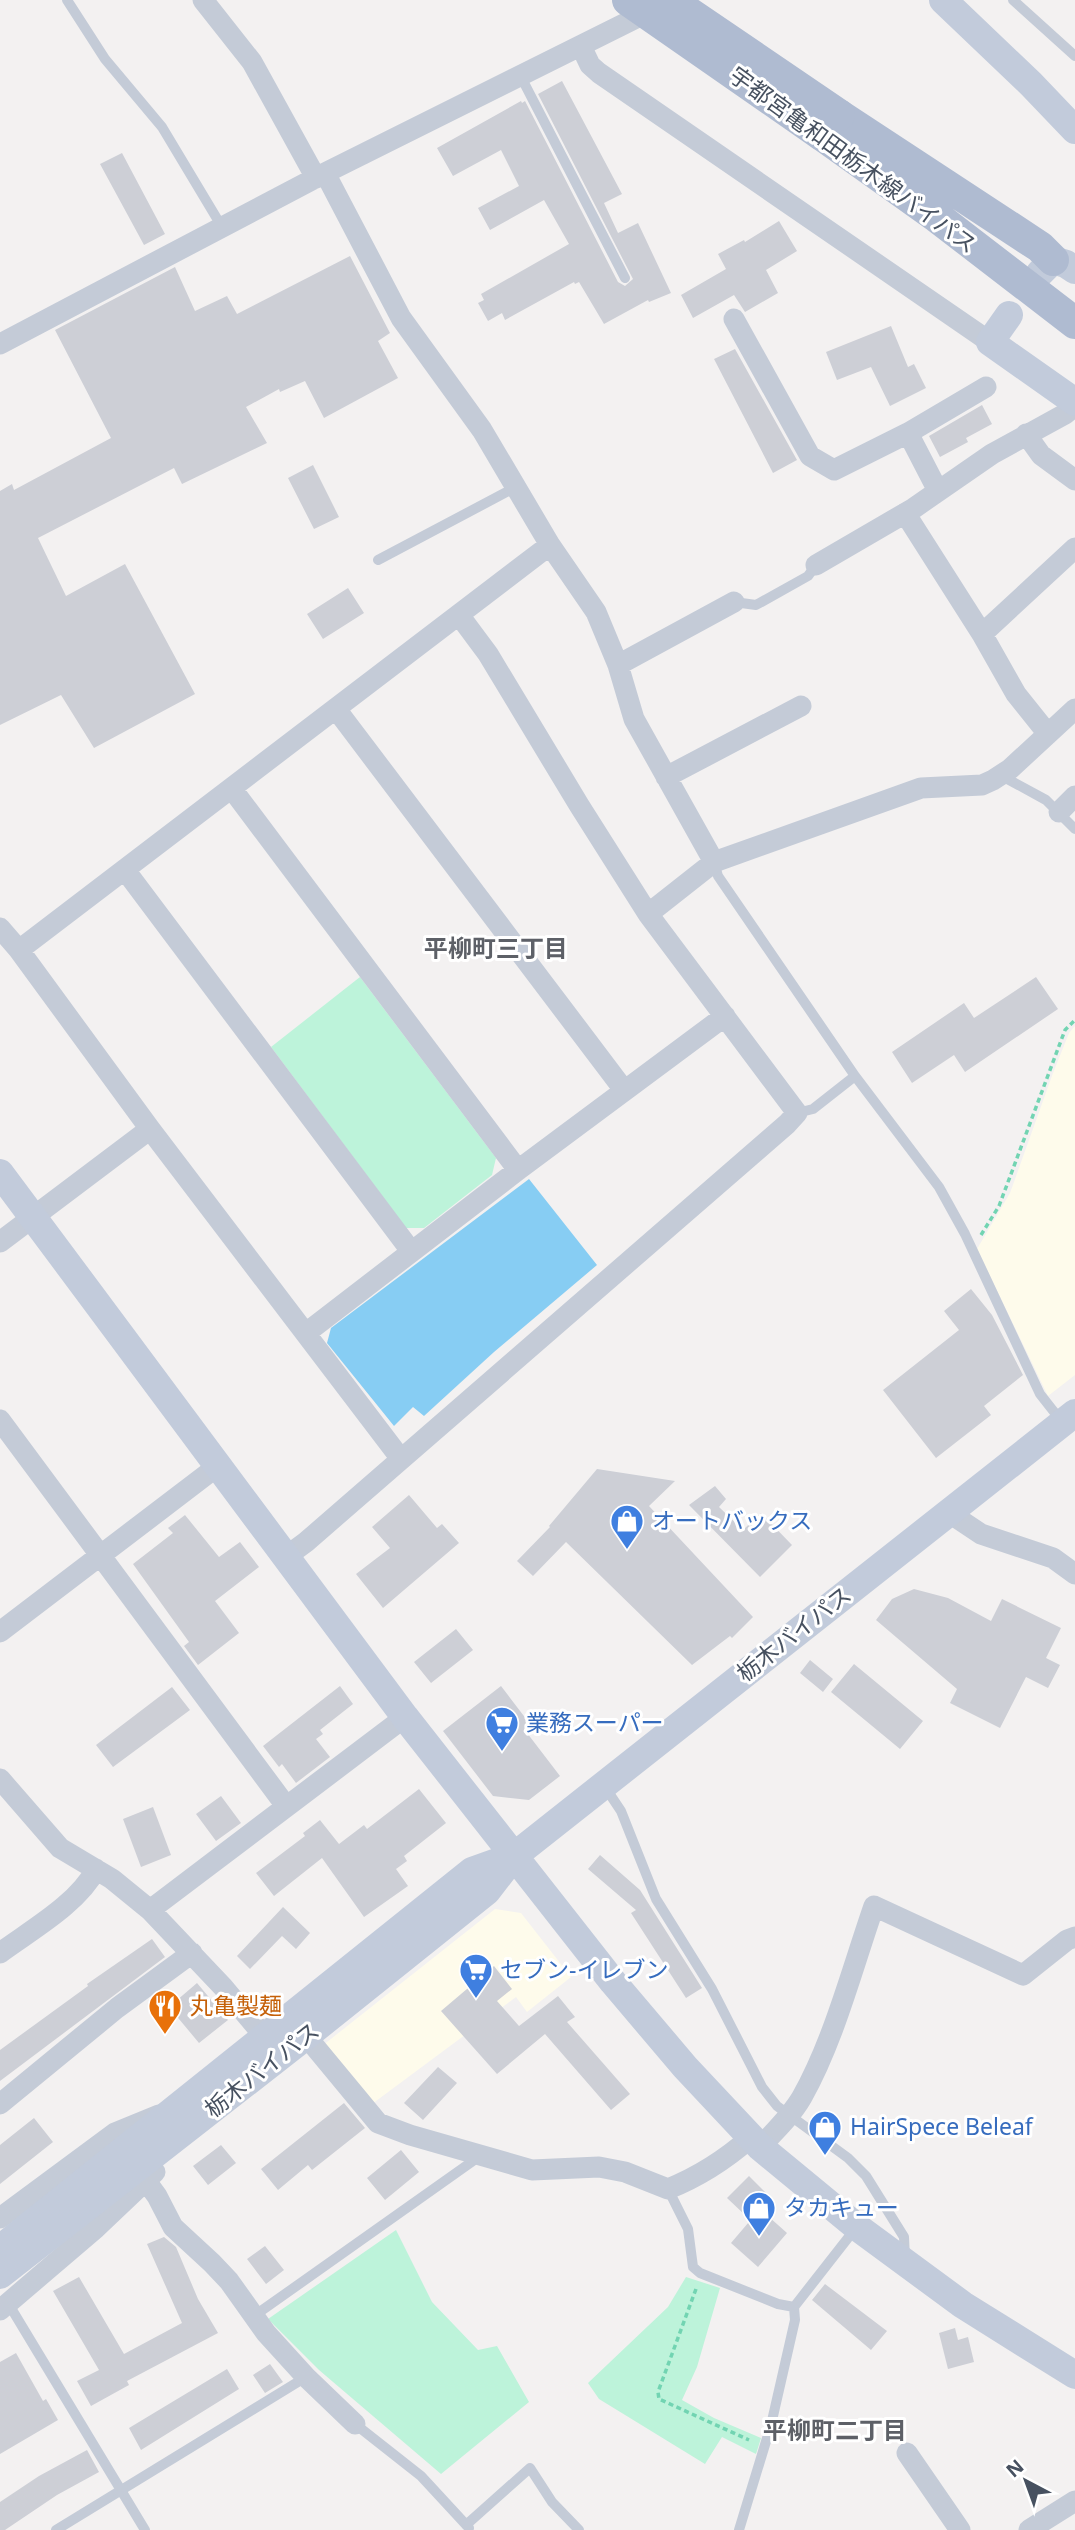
<svg xmlns="http://www.w3.org/2000/svg" width="1075" height="2530" font-family="'Noto Sans','Noto Sans JP',sans-serif">
	<rect width="100%" height="100%" fill="#f3f1f1"/>
	<!-- commercial -->
	<path fill="#fefbeb" d="M 1075,1026 L 1075,1375 L 1048,1396 L 977,1249 L 1010,1193 L 1053,1073 L 1069,1033 Z
		M 495,1909 L 521,1913 L 571,1977 L 527,2012 L 516,1997 L 372,2104 L 322,2046 Z"/>
	<!-- green -->
	<path fill="#bdf3da" d="M 360,977 L 496,1158 L 492,1175 L 424,1228 L 406,1228 L 271,1047 Z
		M 396,2230 L 432,2302 L 478,2350 L 497,2346 L 529,2402 L 441,2474 L 319,2370 L 268,2319 Z
		M 686,2277 L 720,2288 L 697,2367 L 682,2400 L 714,2418 L 761,2438 L 756,2454 L 722,2437 L 705,2464 L 599,2399 L 588,2383 L 668,2307 Z"/>
	<!-- water -->
	<path fill="#87cdf3" d="M 529,1179 L 597,1265 L 494,1352 L 424,1416 L 413,1407 L 394,1426 L 327,1343 L 331,1328 Z"/>
	<!-- building -->
	<path fill="#cdcfd6" d="M 562,81 L 622,194 L 604,203 L 618,233 L 638,223 L 671,293 L 649,302 L 648,300 L 604,324 L 579,282 L 575,284 L 574,282 L 505,320 L 502,313 L 488,321 L 478,303 L 484,300 L 481,294 L 569,244 L 544,200 L 490,230 L 478,208 L 519,186 L 501,150 L 453,176 L 437,148 L 521,101 L 522,103 L 525,101 L 618,282 L 625,286 L 633,279 L 538,94 Z
		M 122,153 L 165,234 L 144,245 L 100,164 Z
		M 779,221 L 797,251 L 766,270 L 778,293 L 745,312 L 734,295 L 693,318 L 681,295 L 726,269 L 718,254 L 744,240 L 745,242 Z
		M 350,256 L 390,333 L 378,341 L 398,378 L 324,418 L 305,381 L 280,392 L 279,389 L 246,407 L 267,443 L 182,484 L 174,468 L 38,538 L 66,596 L 125,564 L 195,694 L 94,748 L 61,695 L 0,725 L 0,491 L 12,484 L 14,490 L 111,438 L 55,330 L 175,267 L 195,311 L 227,296 L 237,314 Z
		M 891,326 L 908,367 L 914,364 L 926,388 L 890,406 L 871,367 L 837,380 L 826,352 Z
		M 735,349 L 797,460 L 773,473 L 714,359 Z
		M 982,405 L 992,424 L 966,438 L 968,442 L 940,457 L 929,436 Z
		M 313,465 L 339,517 L 314,529 L 288,478 Z
		M 348,588 L 364,613 L 323,639 L 307,614 Z
		M 1036,977 L 1058,1009 L 965,1072 L 954,1055 L 912,1083 L 892,1052 L 964,1003 L 974,1018 Z
		M 971,1289 L 992,1315 L 1023,1375 L 984,1406 L 991,1415 L 936,1458 L 883,1390 L 959,1330 L 944,1311 Z
		M 597,1469 L 675,1481 L 649,1506 L 753,1617 L 732,1638 L 730,1636 L 692,1665 L 566,1542 L 533,1576 L 517,1561 L 550,1527 L 549,1526 Z
		M 715,1486 L 726,1499 L 719,1507 L 743,1530 L 761,1513 L 792,1545 L 760,1577 L 689,1505 Z
		M 409,1495 L 437,1528 L 442,1524 L 459,1543 L 383,1608 L 356,1574 L 390,1548 L 372,1527 Z
		M 185,1515 L 219,1557 L 240,1542 L 259,1567 L 215,1601 L 239,1633 L 198,1665 L 184,1646 L 189,1642 L 133,1564 L 173,1533 L 168,1528 Z
		M 914,1589 L 948,1598 L 991,1621 L 1002,1599 L 1061,1628 L 1046,1658 L 1060,1665 L 1048,1688 L 1026,1677 L 1000,1728 L 950,1703 L 957,1689 L 876,1620 L 892,1599 Z
		M 456,1629 L 473,1650 L 431,1683 L 414,1662 Z
		M 810,1660 L 833,1679 L 823,1692 L 800,1673 Z
		M 854,1664 L 923,1721 L 900,1749 L 831,1692 Z
		M 340,1686 L 353,1704 L 320,1730 L 323,1734 L 316,1739 L 330,1757 L 296,1783 L 282,1764 L 279,1767 L 263,1746 Z
		M 501,1686 L 530,1724 L 524,1729 L 560,1776 L 529,1800 L 493,1796 L 443,1731 Z
		M 172,1687 L 190,1710 L 113,1767 L 96,1745 Z
		M 419,1789 L 446,1823 L 404,1856 L 407,1861 L 396,1869 L 408,1886 L 364,1917 L 322,1858 L 274,1896 L 256,1873 L 305,1836 L 303,1833 L 320,1820 L 339,1844 L 364,1825 L 367,1829 Z
		M 221,1796 L 241,1823 L 216,1841 L 196,1814 Z
		M 153,1807 L 171,1855 L 141,1867 L 123,1819 Z
		M 600,1855 L 640,1890 L 702,1988 L 686,1998 L 631,1913 L 636,1910 L 588,1869 Z
		M 283,1907 L 310,1933 L 296,1949 L 282,1936 L 250,1969 L 237,1956 Z
		M 152,1939 L 165,1957 L 0,2081 L 0,2050 L 88,1986 L 87,1984 Z
		M 494,1966 L 512,1989 L 497,2001 L 519,2026 L 558,1996 L 575,2017 L 567,2022 L 630,2094 L 611,2110 L 545,2034 L 497,2074 L 441,2011 Z
		M 197,1983 L 228,2020 L 199,2043 L 169,2007 Z
		M 438,2067 L 457,2083 L 423,2120 L 404,2103 Z
		M 344,2103 L 365,2128 L 312,2170 L 308,2165 L 278,2190 L 261,2169 Z
		M 34,2118 L 53,2142 L 0,2184 L 0,2145 Z
		M 221,2145 L 236,2163 L 208,2185 L 193,2166 Z
		M 401,2150 L 419,2172 L 385,2200 L 367,2178 Z
		M 749,2176 L 766,2193 L 745,2215 L 727,2198 Z
		M 760,2209 L 787,2233 L 758,2267 L 731,2243 Z
		M 164,2237 L 176,2247 L 198,2299 L 218,2333 L 127,2381 L 129,2385 L 91,2406 L 77,2381 L 99,2370 L 53,2291 L 79,2277 L 124,2354 L 182,2323 L 147,2244 Z
		M 265,2246 L 284,2270 L 266,2284 L 247,2259 Z
		M 825,2284 L 887,2331 L 871,2350 L 812,2300 Z
		M 955,2328 L 958,2340 L 968,2337 L 974,2362 L 948,2369 L 939,2333 Z
		M 16,2353 L 43,2401 L 46,2399 L 58,2420 L 0,2454 L 0,2362 Z
		M 270,2364 L 283,2382 L 265,2393 L 253,2375 Z
		M 227,2369 L 239,2389 L 141,2450 L 129,2428 Z
		M 87,2450 L 99,2472 L 57,2495 L 5,2530 L 0,2530 L 0,2502 L 39,2476 Z"/>
	<g fill="none" stroke-linecap="round" stroke-linejoin="round">
		<!-- path -->
		<path stroke="#72d4b2" stroke-width="3.5" stroke-dasharray="5 3.5" stroke-linecap="butt" d="M 981,1235 L 999,1206 L 1065,1030 L 1075,1020
			M 696,2289 L 658,2392 L 659,2399 L 749,2440"/>
		<!-- lane -->
		<path stroke="#c4cbd7" stroke-width="10" d="M 67,0 L 105,59 L 162,127 L 222,227
			M 1013,0 L 1075,56
			M 520,75 L 625,278
			M 378,560 L 516,487
			M 734,602 L 756,605 L 808,576 L 816,565
			M 1002,776 L 1046,800 L 1075,829
			M 714,862 L 718,876 L 855,1076 L 939,1187 L 965,1234 L 1040,1394 L 1062,1422
			M 797,1113 L 813,1109 L 855,1076
			M 605,1787 L 621,1811 L 656,1899 L 712,1989 L 762,2087 L 777,2106 L 848,2158 L 866,2176 L 904,2237 L 905,2259
			M 668,2189 L 688,2229 L 693,2267 L 700,2273 L 778,2304 L 794,2307
			M 8,2303 L 145,2530
			M 254,2316 L 480,2156
			M 355,2424 L 421,2476 L 469,2528
			M 466,2525 L 530,2468 L 552,2502 L 579,2530
			M 56,2530 L 306,2377
			M 739,2530 L 771,2425 L 795,2320 L 794,2307 L 855,2229"/>
		<!-- street -->
		<path stroke="#c4cbd7" stroke-width="21" d="M 203,0 L 252,62 L 316,178
			M 581,46 L 590,65 L 599,73 L 990,342
			M 325,173 L 401,318 L 482,430 L 550,545
			M 734,319 L 810,456 L 834,470 L 908,433 L 986,387
			M 0,344 L 325,173 L 656,8
			M 908,433 L 938,491
			M 1026,434 L 1041,455 L 1075,480
			M 905,513 L 982,634 L 1016,694 L 1048,734
			M 816,565 L 914,508 L 992,454 L 1065,414 L 1075,406
			M 982,634 L 1075,548
			M 618,665 L 734,602
			M 336,709 L 624,1090
			M 666,777 L 801,706
			M 232,789 L 518,1170
			M 1059,812 L 1075,796
			M 125,870 L 411,1251
			M 648,914 L 714,862 L 921,788 L 982,785 L 993,780 L 1010,769 L 1075,709
			M 0,928 L 19,950 L 150,1129 L 401,1459
			M 19,950 L 550,545 L 596,612 L 618,665 L 634,719 L 714,862
			M 0,1242 L 150,1129
			M 306,1333 L 518,1170 L 725,1016
			M 0,1420 L 286,1806
			M 948,1512 L 981,1534 L 1053,1558 L 1075,1574
			M 287,1556 L 306,1542 L 787,1124 L 797,1113 L 648,914 L 579,805 L 488,654 L 459,615
			M 0,1632 L 219,1465
			M 0,1779 L 60,1848 L 112,1879 L 150,1910 L 223,1987 L 265,2037
			M 150,1910 L 405,1717
			M 0,1953 C 31,1930 78,1904 96,1869
			M 306,2036 L 378,2123 L 410,2135 L 532,2170 L 599,2167 L 625,2172 L 668,2189 C 698,2177 726,2159 750,2138
			M 0,2104 L 117,2008 L 192,1953
			M 760,2147 C 775,2131 791,2116 802,2097 C 834,2040 852,1969 874,1906 L 1023,1975 L 1067,1940 L 1075,1937
			M 146,2181 L 157,2196 L 173,2227 L 212,2263 L 229,2281 L 266,2333 L 306,2377 L 355,2424
			M 0,2218 L 115,2133 L 159,2115
			M 0,2310 L 96,2228 L 155,2172
			M 907,2453 L 960,2530
			M 1029,2530 L 1075,2501"/>
		<!-- secondary -->
		<path stroke="#c2cbdb" stroke-width="28" d="M 943,0 L 1031,84 L 1075,130
			M 1040,273 L 1053,260 L 1066,264 L 1075,270
			M 1009,315 L 990,342 L 1075,402
			M 0,1173 L 405,1717 L 613,1982 L 685,2067 L 760,2147 L 857,2227 L 963,2305 L 1075,2375
			M 0,2249 L 472,1871 L 514,1856
			M 0,2275 L 306,2036 L 487,1891 L 514,1856 L 1075,1413"/>
		<!-- primary -->
		<path stroke="#afbbd1" stroke-width="32" d="M 839,115 L 1040,247 L 1053,260
			M 822,135 L 937,217 L 1075,323"/>
		<!-- primary-bridge -->
		<path stroke="#afbbd1" stroke-width="32" d="M 628,0 L 822,135
			M 670,0 L 839,115"/>
	</g>
	<!-- icons -->
	<defs>
		<symbol id="shop-pin" viewBox="-11 -11 22 30"><path d="M0 17L-7.5 6A9.5 9.5 0 1 1 7.5 6Z" fill="#3f7fe0" stroke="#fff"/><path d="M-5-2.5h2.3a2.7 3.5 0 0 1 5.4 0H5L5.5 6h-11ZM-1.5-2.5h3a1.5 2.3 0 0 0-3 0Z" fill="#fff"/></symbol>
		<symbol id="supermarket-pin" viewBox="-11 -11 22 30"><path d="M0 17L-7.5 6A9.5 9.5 0 1 1 7.5 6Z" fill="#3f7fe0" stroke="#fff"/><path d="M-6-5.5h2.5l.6 2H6L4.5 2H-2.5L-4.4-4H-6ZM-1.5 3.2a1.3 1.3 0 1 0 .1 0ZM3 3.2a1.3 1.3 0 1 0 .1 0Z" fill="#fff"/></symbol>
		<symbol id="restaurant-pin" viewBox="-11 -11 22 30"><path d="M0 17L-7.5 6A9.5 9.5 0 1 1 7.5 6Z" fill="#e8710a" stroke="#fff"/><path d="M-5-6h1v4h1v-4h1v4h1v-4h1v5L-1.5 .5V6h-2V.5L-5-1ZM5-6V6H3V1.5H1.5Q1.5-4 5-6Z" fill="#fff"/></symbol>
	</defs>
	<g fill-rule="evenodd">
		<use href="#shop-pin" x="608" y="1502" width="38" height="52"/>
		<use href="#supermarket-pin" x="483" y="1704" width="38" height="52"/>
		<use href="#supermarket-pin" x="457" y="1951" width="38" height="52"/>
		<use href="#restaurant-pin" x="146" y="1987" width="38" height="52"/>
		<use href="#shop-pin" x="806" y="2108" width="38" height="52"/>
		<use href="#shop-pin" x="740" y="2189" width="38" height="52"/>
	</g>
	<g text-anchor="middle" stroke-width="6" stroke-linejoin="round" paint-order="stroke">
		<!-- street labels -->
		<g font-size="23" fill="#475160" stroke="#fff">
			<text transform="translate(853 160) rotate(36)" y="8">宇都宮亀和田栃木線バイパス</text>
			<text transform="translate(794 1634) rotate(-38)" y="8">栃木バイパス</text>
			<text transform="translate(262 2070) rotate(-38)" y="8">栃木バイパス</text>
		</g>
		<!-- shop labels -->
		<g font-size="23" fill="#366cbe" stroke="#fff" text-anchor="start">
			<text x="652" y="1529">オートバックス</text>
			<text x="526" y="1731">業務スーパー</text>
			<text x="500" y="1978">セブン-イレブン</text>
			<text x="850" y="2135">HairSpece Beleaf</text>
			<text x="784" y="2216">タカキュー</text>
		</g>
		<!-- food labels -->
		<g font-size="23" fill="#c56008" stroke="#fff" text-anchor="start">
			<text x="190" y="2014">丸亀製麺</text>
		</g>
		<!-- neighbourhood labels -->
		<g font-size="24" font-weight="bold" fill="#5d6067" stroke="#fff">
			<text x="496" y="957">平柳町三丁目</text>
			<text x="835" y="2439">平柳町二丁目</text>
		</g>
	</g>
	<!-- north arrow -->
	<g transform="translate(1026 2481) rotate(319)" stroke="#ffffff" stroke-width="5" paint-order="stroke">
	<path d="M0-5L12 26L0 18L-12 26Z" fill="#475160"/>
	<text y="-10" font-size="19" font-weight="bold" text-anchor="middle" fill="#475160">N</text>
	</g>
</svg>
